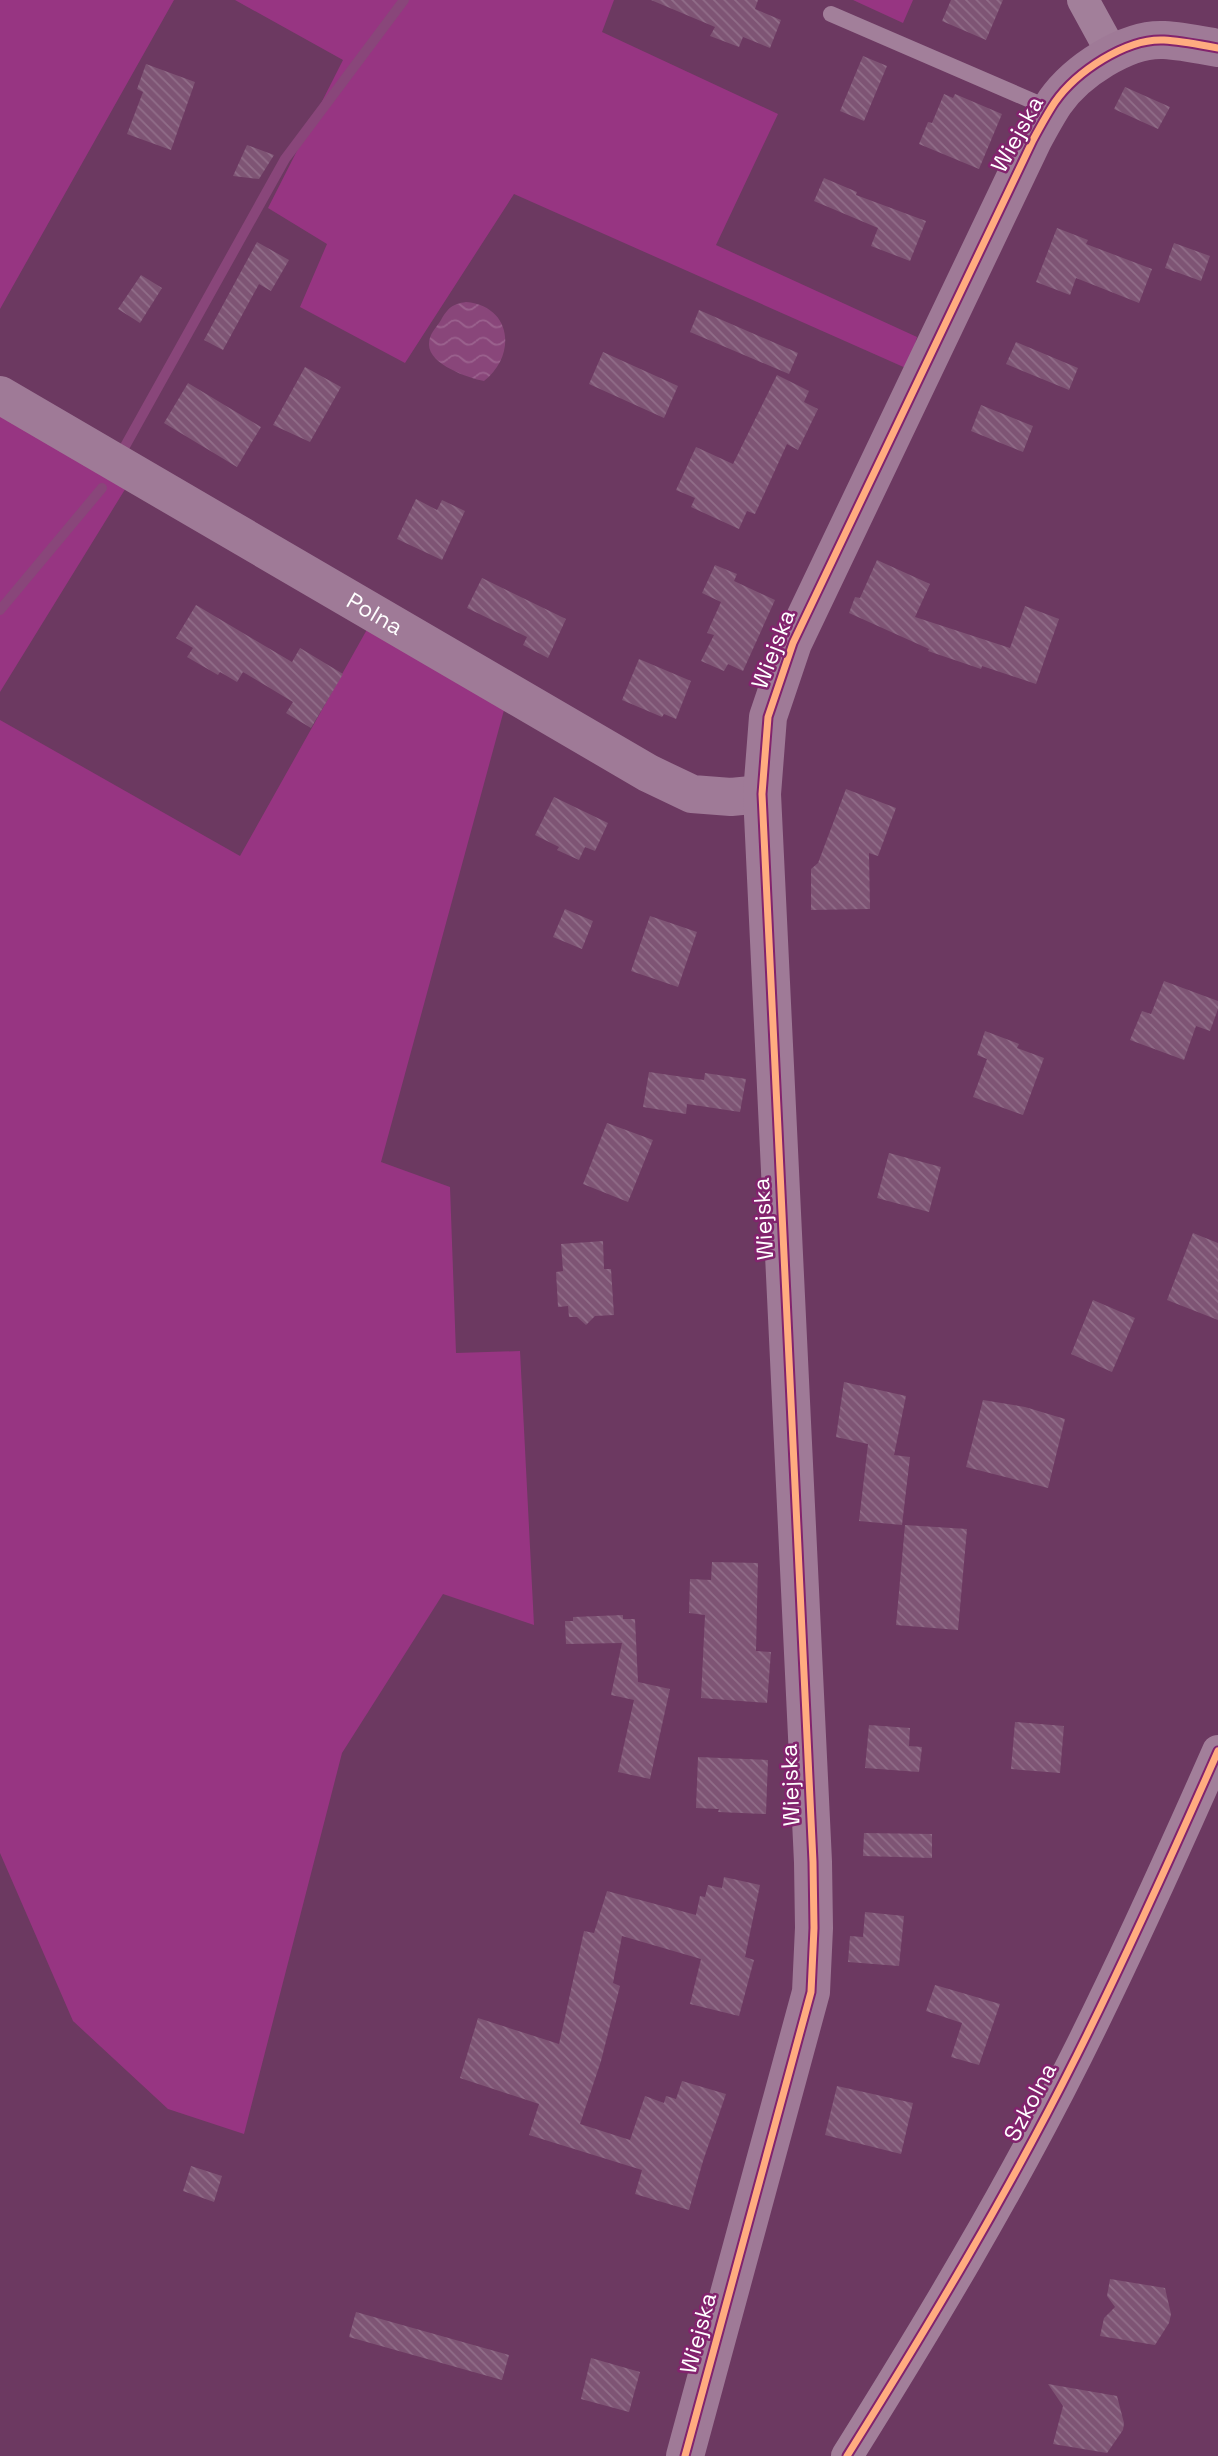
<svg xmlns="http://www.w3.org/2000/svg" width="1218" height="2456" font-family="'Space Grotesk',sans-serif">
	<defs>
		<pattern id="water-waves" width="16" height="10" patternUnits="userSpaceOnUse" patternTransform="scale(1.75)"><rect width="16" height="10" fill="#89467a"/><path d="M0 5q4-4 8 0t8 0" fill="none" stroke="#9b628e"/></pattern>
		<pattern id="building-back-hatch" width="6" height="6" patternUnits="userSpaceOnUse" patternTransform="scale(1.75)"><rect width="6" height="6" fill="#7e5474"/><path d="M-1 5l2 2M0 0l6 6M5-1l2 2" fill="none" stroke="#916e89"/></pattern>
	</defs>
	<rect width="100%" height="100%" fill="#6c3961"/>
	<!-- green -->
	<path fill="#973582" d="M 0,0 L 174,0 L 0,309 Z
		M 235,0 L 614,0 L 602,32 L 778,114 L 716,245 L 917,337 L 908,369 L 514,194 L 405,363 L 300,307 L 327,244 L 268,208 L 343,60 Z
		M 853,0 L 913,0 L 903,23 Z
		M 0,395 L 132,478 L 0,692 Z
		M 374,617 L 507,699 L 381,1162 L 450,1187 L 456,1353 L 520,1351 L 534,1625 L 443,1594 L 342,1753 L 244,2134 L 168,2109 L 73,2021 L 0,1853 L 0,720 L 240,856 Z"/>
	<!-- water -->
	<path fill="url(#water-waves)" d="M 466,302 C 512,306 517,355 484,381 C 468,378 428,364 429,344 C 429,334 436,328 441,320 C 448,308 452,304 466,302 Z"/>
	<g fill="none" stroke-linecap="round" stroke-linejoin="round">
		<!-- stream -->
		<path stroke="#89467a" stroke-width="10" d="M 124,448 L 285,159 L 404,0
			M 0,610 L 102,488"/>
	</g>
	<!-- building -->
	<path fill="url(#building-back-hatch)" d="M 651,0 L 758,0 L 755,9 L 781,20 L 770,48 L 743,37 L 739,47 L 710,36 L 715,27 Z
		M 951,0 L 1003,0 L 986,40 L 942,21 Z
		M 863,56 L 887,66 L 864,121 L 840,111 Z
		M 146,64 L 195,82 L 171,150 L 127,134 L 143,92 L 137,89 Z
		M 1125,87 L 1170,107 L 1158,129 L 1114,109 Z
		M 944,94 L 953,98 L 955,94 L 1002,114 L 979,169 L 919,144 L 928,122 L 932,123 Z
		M 247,145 L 274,155 L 259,179 L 233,176 Z
		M 824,178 L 857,192 L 856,195 L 926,221 L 910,261 L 871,246 L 878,228 L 814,201 Z
		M 1057,228 L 1088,240 L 1086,244 L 1152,269 L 1139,303 L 1076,278 L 1070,295 L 1036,282 Z
		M 257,242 L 289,260 L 271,291 L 259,284 L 223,350 L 204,340 Z
		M 1174,243 L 1210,256 L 1201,281 L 1165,268 Z
		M 141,275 L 162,288 L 140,323 L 118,309 Z
		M 699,310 L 798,353 L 789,374 L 690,332 Z
		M 1016,342 L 1078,368 L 1069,390 L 1006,364 Z
		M 603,352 L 678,386 L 664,418 L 589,384 Z
		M 305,367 L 341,387 L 310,442 L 273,425 Z
		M 777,375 L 809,391 L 804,402 L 818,409 L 798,450 L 787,444 L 755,514 L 747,511 L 739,529 L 691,507 L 695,498 L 676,490 L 696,447 L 733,464 Z
		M 188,383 L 261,427 L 237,467 L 164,423 Z
		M 981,405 L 1033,426 L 1023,452 L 971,431 Z
		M 416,499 L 437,510 L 442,500 L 465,511 L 442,560 L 397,539 Z
		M 877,560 L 930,584 L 915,617 L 1010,648 L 1025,606 L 1059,619 L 1036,684 L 982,666 L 981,669 L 928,651 L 929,649 L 849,613 L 855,597 L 860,598 Z
		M 715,565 L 737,574 L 734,581 L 775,600 L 743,671 L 728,664 L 724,671 L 701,661 L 714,635 L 707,633 L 721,602 L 702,593 Z
		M 482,578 L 566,619 L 548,658 L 523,645 L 527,637 L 467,608 Z
		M 196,605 L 292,662 L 300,648 L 343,674 L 311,728 L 286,713 L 293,702 L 243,672 L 237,682 L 220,672 L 218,675 L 187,657 L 193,648 L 176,638 Z
		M 639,659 L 691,681 L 676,719 L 664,714 L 662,717 L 622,700 Z
		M 846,789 L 896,808 L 878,856 L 869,853 L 870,909 L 811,910 L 811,869 L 818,863 Z
		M 554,797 L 608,823 L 595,851 L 585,847 L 579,860 L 557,850 L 559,847 L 535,835 Z
		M 565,909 L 593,921 L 582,949 L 553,937 Z
		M 650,916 L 697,932 L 678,987 L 631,971 Z
		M 1164,981 L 1218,1001 L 1218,1009 L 1210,1031 L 1196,1026 L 1184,1060 L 1130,1040 L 1142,1011 L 1151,1014 Z
		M 985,1031 L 1019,1044 L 1017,1048 L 1044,1058 L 1023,1115 L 973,1097 L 987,1059 L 977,1055 Z
		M 649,1072 L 704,1080 L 705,1073 L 746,1079 L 740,1112 L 687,1104 L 686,1114 L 643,1107 Z
		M 607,1123 L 653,1140 L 628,1202 L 583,1184 Z
		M 889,1153 L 941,1167 L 929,1212 L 877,1198 Z
		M 1193,1233 L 1218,1243 L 1218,1320 L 1167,1300 Z
		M 603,1241 L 604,1269 L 611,1269 L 614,1315 L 595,1316 L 586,1325 L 577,1317 L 569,1317 L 568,1306 L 558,1307 L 556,1272 L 563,1271 L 561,1244 Z
		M 1093,1300 L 1135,1318 L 1112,1372 L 1071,1354 Z
		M 844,1382 L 906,1396 L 894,1455 L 910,1457 L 902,1525 L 859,1521 L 868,1444 L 836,1437 Z
		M 983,1400 L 1025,1407 L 1065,1419 L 1048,1488 L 966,1467 Z
		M 905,1525 L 967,1529 L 958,1630 L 896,1625 Z
		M 712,1562 L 758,1563 L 756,1651 L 771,1652 L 767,1703 L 701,1698 L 705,1615 L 689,1613 L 690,1579 L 711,1580 Z
		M 623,1615 L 623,1619 L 635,1619 L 638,1682 L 670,1689 L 650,1779 L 618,1772 L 634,1700 L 611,1695 L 622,1643 L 566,1644 L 565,1621 L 573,1621 L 573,1617 Z
		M 1015,1722 L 1064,1726 L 1060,1773 L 1011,1769 Z
		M 869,1725 L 910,1728 L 909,1746 L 922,1747 L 919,1772 L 865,1768 Z
		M 698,1757 L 768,1760 L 766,1814 L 718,1812 L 719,1809 L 696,1808 Z
		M 864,1833 L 932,1834 L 932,1858 L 863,1856 Z
		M 724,1877 L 760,1885 L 745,1957 L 754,1960 L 739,2016 L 690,2004 L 701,1959 L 622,1936 L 613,1983 L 620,1986 L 601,2061 L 580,2124 L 630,2140 L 645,2096 L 664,2103 L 666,2096 L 676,2099 L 682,2081 L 726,2094 L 703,2161 L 689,2210 L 635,2194 L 642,2170 L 529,2135 L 539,2104 L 460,2078 L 478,2018 L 559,2044 L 584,1931 L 594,1933 L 607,1891 L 696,1915 L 700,1896 L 705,1897 L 708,1885 L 722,1888 Z
		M 865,1912 L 904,1916 L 899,1966 L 848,1962 L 850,1936 L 863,1937 Z
		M 935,1985 L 1000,2004 L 979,2065 L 951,2057 L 962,2023 L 926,2011 Z
		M 837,2086 L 913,2103 L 901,2154 L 825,2135 Z
		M 191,2166 L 222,2176 L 214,2202 L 183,2191 Z
		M 1110,2279 L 1165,2288 L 1171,2314 L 1169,2323 L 1155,2345 L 1100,2336 L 1104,2318 L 1115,2307 L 1107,2296 Z
		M 356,2312 L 509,2355 L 502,2380 L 349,2337 Z
		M 591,2358 L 640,2372 L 629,2412 L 581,2399 Z
		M 1048,2384 L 1117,2396 L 1124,2423 L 1123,2430 L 1107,2453 L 1053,2444 L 1063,2406 Z"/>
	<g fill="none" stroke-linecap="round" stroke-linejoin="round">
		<!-- lane -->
		<path stroke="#a27f9a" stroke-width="16" d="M 831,14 L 1051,109"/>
		<!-- street -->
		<path stroke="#a27f9a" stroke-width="32" d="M 1083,0 L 1112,53
			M 847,2456 C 929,2325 1008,2193 1077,2055 C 1127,1955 1173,1853 1218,1751"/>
		<!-- secondary -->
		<g stroke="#9f7a97" stroke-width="38">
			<path id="s1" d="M 0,395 L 648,773 L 692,794 L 731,797 L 762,794"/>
			<path d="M 685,2456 L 811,1992 L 814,1928 L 813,1862 L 762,794 L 768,717 L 793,643 L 1033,140 C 1040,127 1047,114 1055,102 C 1076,72 1126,38 1164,40 C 1182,41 1201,45 1218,48"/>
		</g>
		<defs>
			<path id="cycleway" d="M 685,2456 L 811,1992 L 814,1928 L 813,1862 L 762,794 L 768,717 L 793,643 L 1033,140 C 1040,127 1047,114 1055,102 C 1076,72 1126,38 1164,40 C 1182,41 1201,45 1218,48
				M 847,2456 C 929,2325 1008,2193 1077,2055 C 1127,1955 1173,1853 1218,1751"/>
		</defs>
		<!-- cycleway casing -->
		<use href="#cycleway" stroke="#82236d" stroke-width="11"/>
		<!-- cycleway -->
		<use href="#cycleway" stroke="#ffac80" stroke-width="7"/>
	</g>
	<g text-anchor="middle" stroke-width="5" stroke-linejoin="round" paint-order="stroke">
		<!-- street labels -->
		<g font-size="23" fill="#fff" stroke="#82236d">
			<text transform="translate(1017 134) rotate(-61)" y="8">Wiejska</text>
			<text dy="8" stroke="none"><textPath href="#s1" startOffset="434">Polna</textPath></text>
			<text transform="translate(773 649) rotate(-69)" y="8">Wiejska</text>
			<text transform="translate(763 1219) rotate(-93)" y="8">Wiejska</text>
			<text transform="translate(790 1785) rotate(-92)" y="8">Wiejska</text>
			<text transform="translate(1030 2102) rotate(-62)" y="8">Szkolna</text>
			<text transform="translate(698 2333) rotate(-75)" y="8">Wiejska</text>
		</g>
	</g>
</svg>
